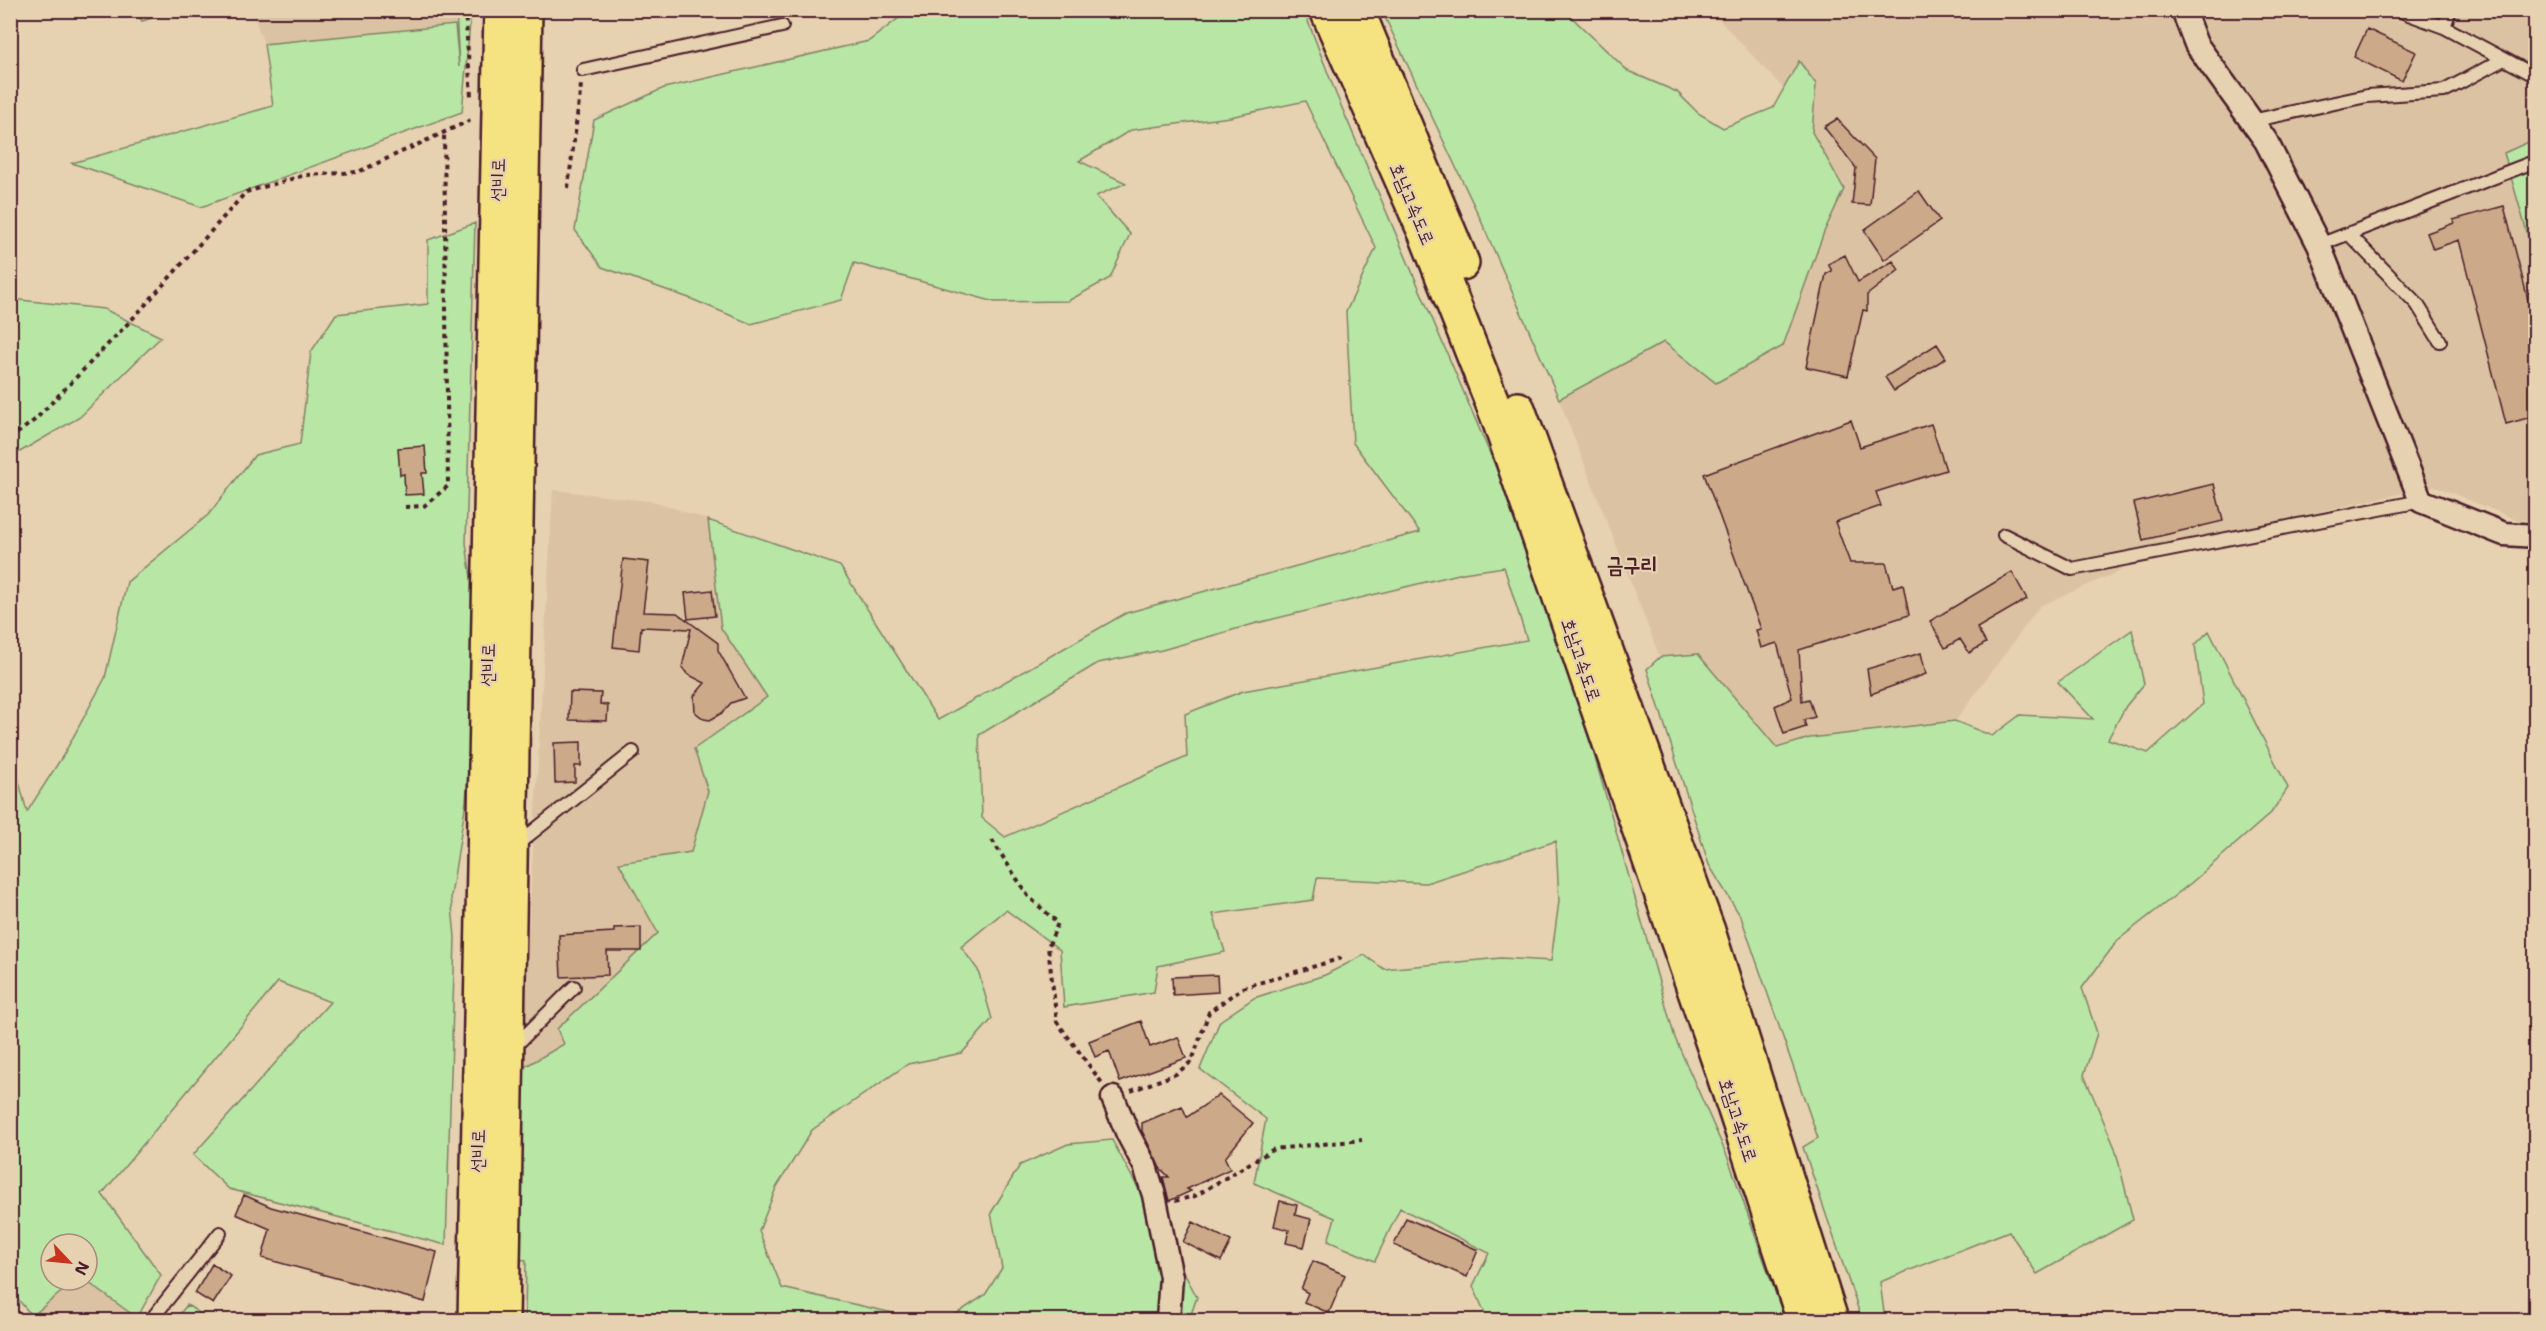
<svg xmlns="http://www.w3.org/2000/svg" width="2546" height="1331" font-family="'Shantell Sans','Poor Story',sans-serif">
	<rect width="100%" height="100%" fill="#e6d1b0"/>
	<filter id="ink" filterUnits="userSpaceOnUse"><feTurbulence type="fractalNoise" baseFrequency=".0167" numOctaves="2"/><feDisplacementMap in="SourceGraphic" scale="12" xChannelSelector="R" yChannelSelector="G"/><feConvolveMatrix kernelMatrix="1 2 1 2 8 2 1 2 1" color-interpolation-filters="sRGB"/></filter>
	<g filter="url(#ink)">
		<!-- built -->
		<path fill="#dbc2a2" d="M 252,11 L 454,11 L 455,25 L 264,44 Z
			M 1711,11 L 2535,11 L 2535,139 L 2504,153 L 2535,260 L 2535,520 L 2518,520 L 2435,486 L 2190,540 L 2040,606 L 1955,721 L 1810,738 L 1777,748 L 1698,654 L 1660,657 L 1559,399 L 1664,342 L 1716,383 L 1824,232 L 1844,189 L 1812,132 L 1816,84 L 1799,62 L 1783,88 Z
			M 553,490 L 656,502 L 708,520 L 721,628 L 767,697 L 694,749 L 708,791 L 691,852 L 658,933 L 557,1029 L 564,1044 L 521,1069 Z
			M 76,1280 L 85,1280 L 137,1318 L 136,1320 L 24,1320 Z"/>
		<!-- green -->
		<path fill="#b8e6a4" stroke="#818268" stroke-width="1.5" fill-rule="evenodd" d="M 135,11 L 174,11 L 142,21 Z
			M 456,11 L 471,11 L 462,112 L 201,207 L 72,163 L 273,106 L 264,44 L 455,25 L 459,67 Z
			M 908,11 L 1304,11 L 1336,94 L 1503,484 L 1591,744 L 1675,1038 L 1728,1158 L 1785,1320 L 1488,1320 L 1473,1286 L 1489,1253 L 1400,1208 L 1375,1261 L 1328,1241 L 1335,1218 L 1254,1183 L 1266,1119 L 1200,1069 L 1220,1021 L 1254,998 L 1325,975 L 1364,955 L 1384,969 L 1501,958 L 1551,961 L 1559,901 L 1556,841 L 1426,883 L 1317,878 L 1313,900 L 1213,914 L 1225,952 L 1158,966 L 1154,992 L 1064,1007 L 1060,950 L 1006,910 L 961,947 L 978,970 L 992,1019 L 962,1053 L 908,1064 L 812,1130 L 776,1188 L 759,1231 L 782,1288 L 924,1320 L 525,1320 L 526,1260 L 514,1259 L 521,1069 L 564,1044 L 557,1029 L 658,933 L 619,863 L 691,852 L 708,791 L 694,749 L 767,697 L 721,628 L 708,520 L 840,566 L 938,720 L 1126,613 L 1420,532 L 1353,443 L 1346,312 L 1376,248 L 1305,101 L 1230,117 L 1131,130 L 1079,161 L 1126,183 L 1096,196 L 1130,234 L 1110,278 L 1068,301 L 995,302 L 854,263 L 841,300 L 751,324 L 689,298 L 602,267 L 575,230 L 594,120 L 664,88 L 869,41 ZM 1504,567 L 1527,640 L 1243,691 L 1185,714 L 1187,757 L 1005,837 L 982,818 L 979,735 L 1098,663 L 1162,650 L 1257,623 L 1463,573 Z
			M 1382,11 L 1565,11 L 1628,71 L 1677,92 L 1698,113 L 1723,128 L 1773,108 L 1799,61 L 1816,84 L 1812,132 L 1844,189 L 1824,232 L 1783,346 L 1716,383 L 1664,342 L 1559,399 L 1479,216 Z
			M 2535,139 L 2535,260 L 2504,153 Z
			M 475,223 L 466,543 L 474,598 L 471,737 L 466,801 L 451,896 L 455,937 L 446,1245 L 229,1189 L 193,1155 L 330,1002 L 278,982 L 102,1194 L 161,1275 L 137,1318 L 85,1280 L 87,1280 L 87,1244 L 51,1244 L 51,1280 L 76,1280 L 32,1316 L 11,1291 L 11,757 L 12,755 L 27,812 L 64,754 L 105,678 L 127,582 L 208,515 L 255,455 L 300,444 L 311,352 L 336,314 L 428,304 L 428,240 Z
			M 11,299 L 104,309 L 161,337 L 80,417 L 11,457 L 11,459 Z
			M 2132,630 L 2144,684 L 2126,706 L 2108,739 L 2148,753 L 2203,704 L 2195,645 L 2209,631 L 2288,788 L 2271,813 L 2191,883 L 2118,940 L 2082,988 L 2097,1033 L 2084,1075 L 2115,1148 L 2133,1220 L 2037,1274 L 2009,1231 L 1880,1282 L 1885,1320 L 1862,1320 L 1803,1147 L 1818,1138 L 1741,917 L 1709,865 L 1647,669 L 1660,657 L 1698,654 L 1777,748 L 1810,738 L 1955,721 L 1992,736 L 2020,715 L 2093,719 L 2058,682 Z
			M 1112,1140 L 1197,1297 L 1189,1320 L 947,1320 L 985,1295 L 1002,1268 L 991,1213 L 1020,1165 L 1068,1144 Z
			M 187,1305 L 210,1320 L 175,1320 Z"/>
		<!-- building -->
		<path fill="#cca988" stroke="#4a1f2b" stroke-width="1.5" d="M 2367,29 L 2416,52 L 2402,81 L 2354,57 Z
			M 1837,119 L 1875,159 L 1870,205 L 1852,204 L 1856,168 L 1824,127 Z
			M 1919,191 L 1940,221 L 1884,260 L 1864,230 Z
			M 2504,206 L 2535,327 L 2535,416 L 2506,424 L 2459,240 L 2433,249 L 2427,233 L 2454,223 L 2453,220 Z
			M 1845,255 L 1858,282 L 1893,261 L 1899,270 L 1867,295 L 1867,311 L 1863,310 L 1848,376 L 1806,367 L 1826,274 L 1832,271 L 1828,264 Z
			M 1937,344 L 1946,358 L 1894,391 L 1885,377 Z
			M 1851,420 L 1860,447 L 1931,424 L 1946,470 L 1876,492 L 1881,506 L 1835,522 L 1850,563 L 1886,563 L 1893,587 L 1903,584 L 1909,615 L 1799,650 L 1802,701 L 1809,699 L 1815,717 L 1804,720 L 1806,727 L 1784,734 L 1775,706 L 1792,698 L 1777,643 L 1761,648 L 1756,630 L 1761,629 L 1704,474 Z
			M 425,446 L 427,473 L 422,473 L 424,494 L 405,495 L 404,474 L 400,475 L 398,448 Z
			M 2214,484 L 2223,521 L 2143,540 L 2134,503 Z
			M 623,559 L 649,562 L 643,612 L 677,613 L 718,643 L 718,650 L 745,698 L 731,703 L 722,713 L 710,720 L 704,719 L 695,712 L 694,696 L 705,683 L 687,674 L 682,667 L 691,629 L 641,627 L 639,650 L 613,647 Z
			M 2012,572 L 2027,599 L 1977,628 L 1986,643 L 1969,653 L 1960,639 L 1945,648 L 1930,621 Z
			M 712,590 L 715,616 L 688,619 L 685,593 Z
			M 1921,653 L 1926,674 L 1871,694 L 1867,669 Z
			M 570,692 L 601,693 L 600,704 L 608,705 L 607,721 L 569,720 Z
			M 581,742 L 581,766 L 575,766 L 575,782 L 555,783 L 554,743 Z
			M 641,927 L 641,951 L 607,951 L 608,975 L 561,977 L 559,935 L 614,932 L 614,928 Z
			M 1217,975 L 1218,992 L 1173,995 L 1172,977 Z
			M 1141,1021 L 1150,1047 L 1178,1037 L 1186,1058 L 1120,1082 L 1109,1051 L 1095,1057 L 1089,1041 Z
			M 1219,1095 L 1253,1123 L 1225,1158 L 1230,1169 L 1187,1189 L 1191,1191 L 1169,1201 L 1163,1177 L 1169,1177 L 1160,1168 L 1142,1131 L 1142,1123 L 1182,1106 L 1187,1117 Z
			M 244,1195 L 271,1207 L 437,1252 L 425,1302 L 262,1258 L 270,1229 L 236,1214 Z
			M 1280,1201 L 1297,1205 L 1295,1215 L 1311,1219 L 1304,1247 L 1286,1243 L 1289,1230 L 1274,1226 Z
			M 1406,1218 L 1478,1250 L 1467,1277 L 1394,1245 Z
			M 1193,1222 L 1231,1241 L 1221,1261 L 1183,1242 Z
			M 1313,1261 L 1345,1275 L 1329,1313 L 1304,1302 L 1308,1293 L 1301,1289 Z
			M 212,1264 L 231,1276 L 213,1304 L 195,1293 Z"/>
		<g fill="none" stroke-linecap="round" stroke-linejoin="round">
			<defs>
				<path id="lane" d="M 2398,10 L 2444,27 L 2536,76
					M 2444,27 L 2450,10
					M 583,70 L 782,26
					M 2251,121 L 2367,96 L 2444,91 L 2504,59
					M 2349,234 L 2417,304 L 2440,341
					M 2319,245 L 2536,161
					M 2004,535 L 2072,569 L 2421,501
					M 515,846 L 633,752
					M 513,1048 L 574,987
					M 151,1320 L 220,1233"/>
				<path id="street" d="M 2183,10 L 2196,44 L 2266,141 L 2319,245 L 2421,501 L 2504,534 L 2536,536
					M 1113,1098 L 1128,1134 L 1145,1166 L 1154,1195 L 1171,1277 L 1168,1320"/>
				<path id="primary" d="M 475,1320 L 501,10
					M 502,1320 L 525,10"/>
				<path id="highway" d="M 1327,10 L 1425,232 L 1498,417 L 1724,1076 L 1804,1320
					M 1357,10 L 1462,263
					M 1518,409 L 1708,931 L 1831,1320"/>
			</defs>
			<!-- lane casing -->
			<use href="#lane" stroke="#4a1f2b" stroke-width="16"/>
			<!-- street casing -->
			<use href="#street" stroke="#4a1f2b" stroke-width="27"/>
			<!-- primary casing -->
			<use href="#primary" stroke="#4a1f2b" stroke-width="38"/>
			<!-- highway casing -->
			<use href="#highway" stroke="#4a1f2b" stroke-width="38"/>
			<!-- path -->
			<path stroke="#4a1f2b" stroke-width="4" stroke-dasharray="4.5 4.5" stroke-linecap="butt" d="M 465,10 L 471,96
				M 568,188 L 581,85
				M 10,439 L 36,419 L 138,313 L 246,192 L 305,175 L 358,172 L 473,119
				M 405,507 L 424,506 L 448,486 L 444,132
				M 992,840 L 1028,896 L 1058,923 L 1048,947 L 1057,1022 L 1102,1083
				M 1131,1091 L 1176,1074 L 1192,1061 L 1209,1012 L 1242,988 L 1342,958
				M 1175,1201 L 1195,1196 L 1274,1149 L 1362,1140
				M 10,1314 L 17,1320"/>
			<!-- lane -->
			<use href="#lane" stroke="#e6d1b0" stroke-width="12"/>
			<!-- street -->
			<use href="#street" stroke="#e6d1b0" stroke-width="22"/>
			<!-- primary -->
			<use href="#primary" stroke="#f5e382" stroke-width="33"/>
			<!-- highway -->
			<use href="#highway" stroke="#f5e382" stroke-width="33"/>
		</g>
	</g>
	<g text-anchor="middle" stroke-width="4.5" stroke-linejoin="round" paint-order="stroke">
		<!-- street labels -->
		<g font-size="18" fill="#4a1f2b" stroke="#e6d1b0">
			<text transform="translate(498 180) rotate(-89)" y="6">선비로</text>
			<text transform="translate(1412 204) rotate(67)" y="6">호남고속도로</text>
			<text transform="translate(1581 660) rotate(71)" y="6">호남고속도로</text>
			<text transform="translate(488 665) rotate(-89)" y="6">선비로</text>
			<text transform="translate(1738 1120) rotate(72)" y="6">호남고속도로</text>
			<text transform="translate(478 1151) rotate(-89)" y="6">선비로</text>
		</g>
		<!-- quarter labels -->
		<g font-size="21" font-weight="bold" fill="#4a1f2b" stroke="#e6d1b0">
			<text x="1632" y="572">금구리</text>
		</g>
	</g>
	<!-- margin -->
	<rect width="2546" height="1331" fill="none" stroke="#e6d1b0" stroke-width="36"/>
	<rect x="18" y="18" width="2510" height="1295" fill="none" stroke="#4a1f2b" stroke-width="2" filter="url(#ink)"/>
	<!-- north arrow -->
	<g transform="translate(69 1262) rotate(116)"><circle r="28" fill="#e6d1b0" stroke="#a88a7b" stroke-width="1.5"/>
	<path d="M0-4.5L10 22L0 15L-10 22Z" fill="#c8321e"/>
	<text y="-9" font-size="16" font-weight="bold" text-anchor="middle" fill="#4a1f2b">N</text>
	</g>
</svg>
